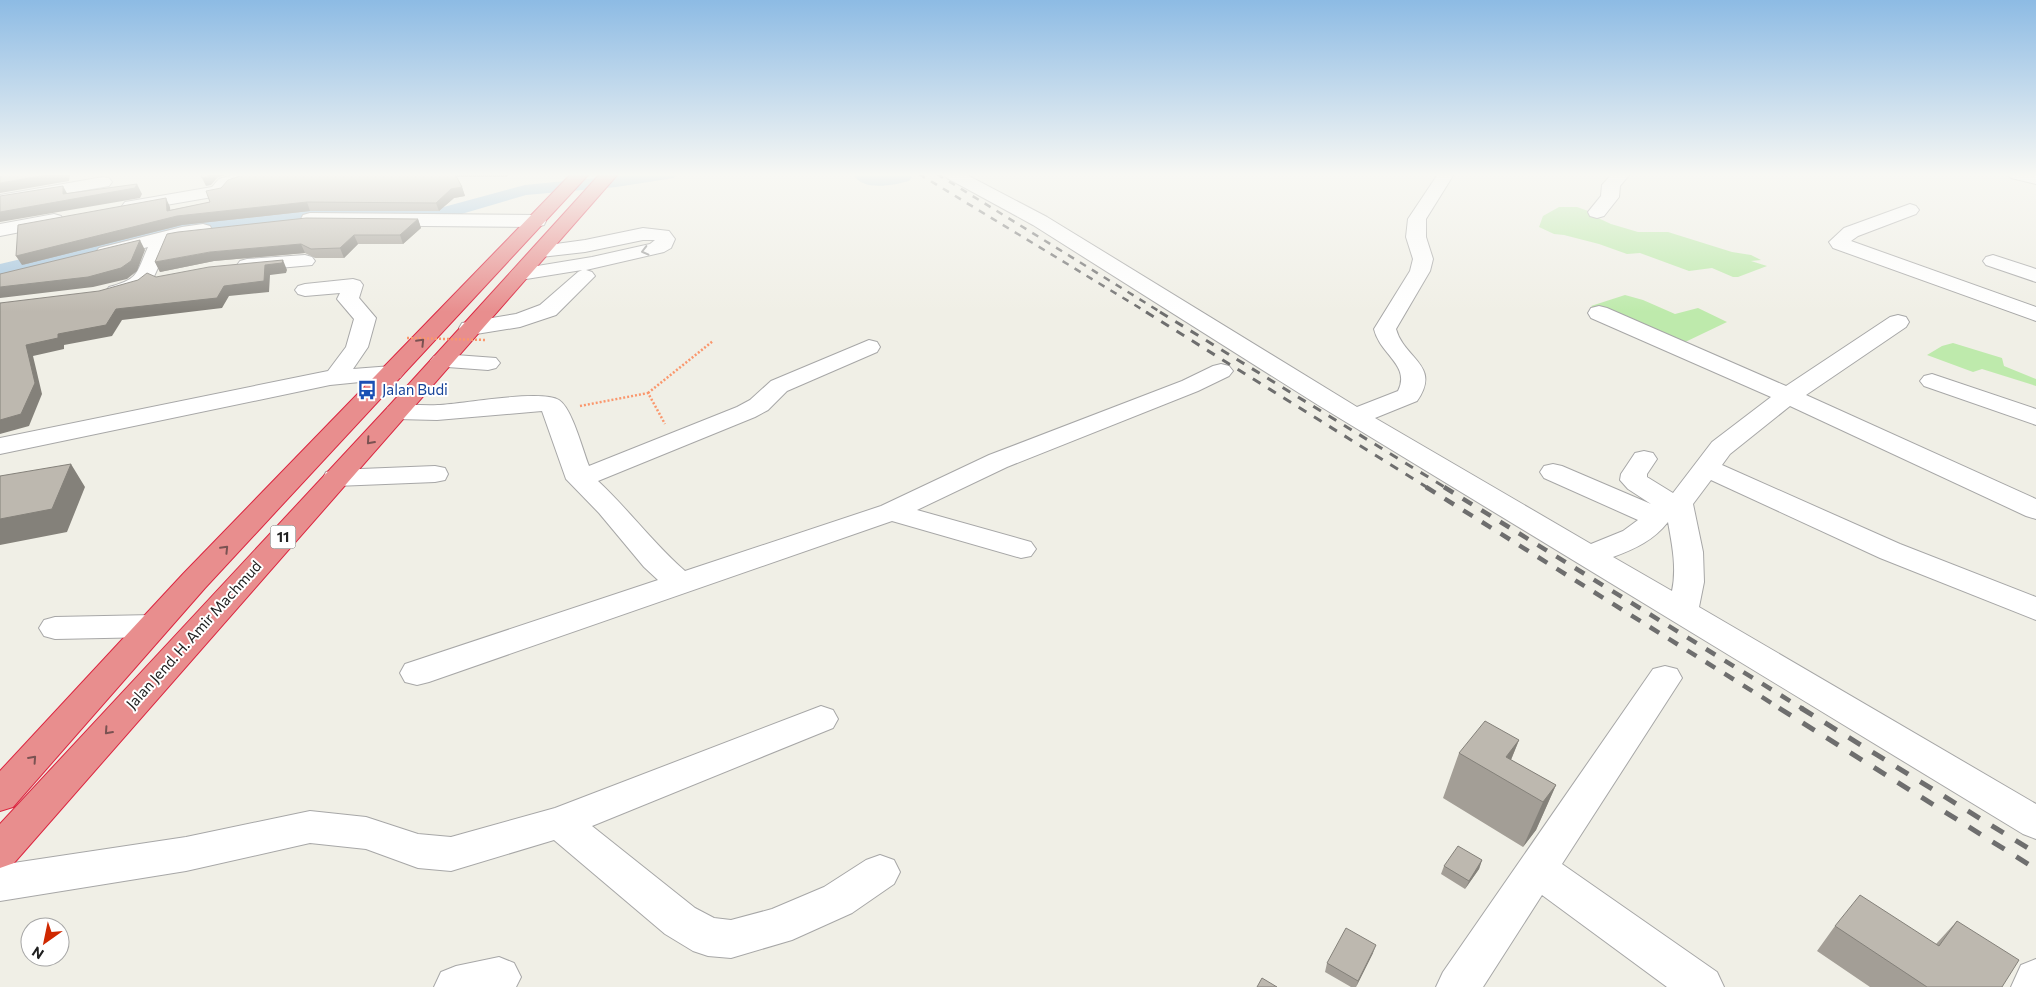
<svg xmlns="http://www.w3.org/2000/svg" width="2036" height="987" font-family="Commissioner,sans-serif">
	<rect width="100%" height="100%" fill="#f0efe6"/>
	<!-- grass -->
	<path fill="#beeaac" d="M 1559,207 L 1577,207 L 1591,212 L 1598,218 L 1611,224 L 1638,232 L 1668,232 L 1732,252 L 1751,255 L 1761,260 L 1751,261 L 1767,266 L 1738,277 L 1733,277 L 1712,268 L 1689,271 L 1640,253 L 1627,254 L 1599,244 L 1564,235 L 1554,234 L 1539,227 L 1543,216 Z
		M 1625,295 L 1643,300 L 1675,314 L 1698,308 L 1727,322 L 1681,344 L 1604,315 L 1591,306 Z
		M 1953,343 L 2002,358 L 2004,366 L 2036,379 L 2036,386 L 1982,369 L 1973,372 L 1927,355 L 1942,346 Z"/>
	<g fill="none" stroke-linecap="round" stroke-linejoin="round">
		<!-- canal -->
		<path fill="#a6c6de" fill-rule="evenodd" d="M 636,174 L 677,174 L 674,178 L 668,179 L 616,187 L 526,195 L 441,220 L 335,214 L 294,221 L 213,228 L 182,233 L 0,276 L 0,264 L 182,221 L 213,216 L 294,209 L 335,204 L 440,208 L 525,185 Z
			M 853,174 L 909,174 L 912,177 L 909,181 C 893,185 863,192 853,174 Z"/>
		<defs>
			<path id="minor" d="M 236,174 L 242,175 L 245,179 L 242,183 L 231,187 L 224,195 L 131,211 L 125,210 L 122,206 L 125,202 L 131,201 L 212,187 L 219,179 Z
				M 944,174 L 965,174 L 1047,217 L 1357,407 L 1398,391 C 1411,365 1380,355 1374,329 L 1410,271 L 1413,259 L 1406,237 L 1408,219 L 1438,174 L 1454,174 L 1426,219 L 1426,237 L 1433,259 L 1430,271 L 1396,329 C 1404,359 1442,365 1417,401 L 1375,418 L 1591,544 L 1623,531 L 1638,520 L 1544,478 L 1540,472 L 1544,466 L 1553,464 L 1562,466 L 1651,504 L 1628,489 L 1620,480 L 1621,474 L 1635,453 L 1644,451 L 1653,453 L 1657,459 L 1647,474 L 1647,477 L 1673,493 L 1712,442 L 1771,397 L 1591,318 L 1588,313 L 1591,308 L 1599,306 L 1607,308 L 1786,386 L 1890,317 L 1898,315 L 1906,317 L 1909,322 L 1906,327 L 1806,395 L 2036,499 L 2036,519 L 2026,516 L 1790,406 L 1730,454 L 1722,465 L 1900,544 L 2036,597 L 2036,620 L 1880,558 L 1711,480 L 1693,504 L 1703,552 L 1704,582 L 1699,607 L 2036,804 L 2036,839 L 2023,834 L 1318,405 L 1033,225 L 947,178 ZM 1668,522 C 1672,544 1677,568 1672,591 L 1613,557 C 1635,549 1654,540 1668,522 Z
				M 1612,174 L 1630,174 L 1620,186 L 1619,197 L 1604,216 L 1597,218 L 1590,216 L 1588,212 L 1601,196 L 1602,185 Z
				M 2008,174 L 2036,174 L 2036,184 L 2011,178 Z
				M 103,177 L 109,178 L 112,182 L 109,186 L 0,205 L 0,195 Z
				M 1910,204 L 1916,206 L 1919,210 L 1916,214 L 1858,236 L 1851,241 L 2036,307 L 2036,321 L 1833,248 L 1829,242 L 1844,228 Z
				M 310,213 L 537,215 L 544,217 L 546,221 L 544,225 L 537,227 L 310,225 L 303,223 L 301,219 L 303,215 Z
				M 54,214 L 61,216 L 63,220 L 61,224 L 0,236 L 0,224 Z
				M 203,224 L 210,226 L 212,230 L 210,234 L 170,242 L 150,285 L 142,290 L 116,297 L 109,295 L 106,291 L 109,287 C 139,279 136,274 148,247 L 106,258 L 99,256 L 96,252 L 99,248 L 182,227 Z
				M 643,228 L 669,231 L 675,239 L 671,248 L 664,252 L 586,270 L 592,272 L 595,276 L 556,315 L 520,327 L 470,335 L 462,333 L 459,328 L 462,323 L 516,314 L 540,305 L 578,272 L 582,270 L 520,280 L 513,278 L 510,274 L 513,270 L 592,257 L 650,244 L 655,240 L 643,240 L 585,252 L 541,257 L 534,255 L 531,251 L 534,247 L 585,240 Z
				M 305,255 L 312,257 L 315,261 L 312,265 L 247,271 L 240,269 L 237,265 L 240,261 L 247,259 Z
				M 1993,255 L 2036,269 L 2036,282 L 1986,265 L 1983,261 L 1986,257 Z
				M 353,279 L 360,281 L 363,285 L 359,298 L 376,318 L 368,347 L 353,369 L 392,366 L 400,368 L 404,373 L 400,378 L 330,385 L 0,454 L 0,438 L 328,371 L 346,347 L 354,319 L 337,299 L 340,293 L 305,296 L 298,294 L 295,290 L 298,286 L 305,284 Z
				M 869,340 L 877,342 L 880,347 L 877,352 L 787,391 L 768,410 L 755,417 L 598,481 C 629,510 654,544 685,571 L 881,506 L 989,455 L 1182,381 L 1213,366 L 1221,364 L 1229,366 L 1233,371 L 1229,376 L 1198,391 L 1007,467 L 917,510 L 1031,542 L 1036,549 L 1031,556 L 1021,558 L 892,521 L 429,682 L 417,685 L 405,682 L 400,673 L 405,664 L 658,580 L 644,567 L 599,513 L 566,479 L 542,411 L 437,420 L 397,419 L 388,417 L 385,412 L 388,407 C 404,403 421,406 438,405 C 463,404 541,389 559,400 C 572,408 583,451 589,466 L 737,407 L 750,400 L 771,381 Z
				M 442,354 L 496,358 L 500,363 L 496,368 L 488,370 L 434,366 L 430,361 L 434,356 Z
				M 1932,374 L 2036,409 L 2036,425 L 1924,386 L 1920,381 L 1924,376 Z
				M 435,466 L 445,468 L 448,474 L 445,480 L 435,482 L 336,486 L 326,484 L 323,478 L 326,472 L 336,470 Z
				M 153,615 L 164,618 L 169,626 L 164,634 L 153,637 L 55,639 L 44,636 L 39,628 L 44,620 L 55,617 Z
				M 1665,666 L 1677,669 L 1682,678 L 1562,864 L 1717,972 L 1724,987 L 1667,987 L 1542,895 L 1483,987 L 1436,987 L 1443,972 L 1653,669 Z
				M 821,706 L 833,710 L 838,719 L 833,728 L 592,826 L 695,908 L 714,918 L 731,920 L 772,909 L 824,887 L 866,860 L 880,855 L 894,860 L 900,872 L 894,884 L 852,913 L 792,940 L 731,958 L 708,956 L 693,951 L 665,934 L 554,840 L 451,871 L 418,868 L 366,849 L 310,843 L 186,871 L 0,901 L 0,865 L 186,837 L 310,811 L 366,817 L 418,834 L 451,837 L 555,808 Z
				M 499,957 L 514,963 L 521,977 L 516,987 L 434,987 L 441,972 L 456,966 Z
				M 2036,959 L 2036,987 L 2011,987 L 2021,965 Z"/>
			<path id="highway" d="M 571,174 L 589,174 L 205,588 L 13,807 L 0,811 L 0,771 L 183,574 Z
				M 600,174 L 618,174 L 14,863 L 0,868 L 0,824 L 388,407 Z"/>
		</defs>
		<!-- minor casing -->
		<use href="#minor" stroke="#a7a7a7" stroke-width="2"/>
		<!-- highway casing -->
		<use href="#highway" stroke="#dc2540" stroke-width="2"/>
		<!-- path -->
		<path stroke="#fa976d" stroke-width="2.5" stroke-dasharray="2 2" stroke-linecap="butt" d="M 648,393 L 713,341
			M 580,406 L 648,393 L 665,424"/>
		<!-- minor -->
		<use href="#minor" fill="#fff" fill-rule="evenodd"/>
		<!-- highway -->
		<use href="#highway" fill="#e88e8e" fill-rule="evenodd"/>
		<!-- rail-far3 -->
		<path stroke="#6e6e6e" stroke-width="2.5" stroke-dasharray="7 7" stroke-linecap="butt" d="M 919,174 L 1148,313
			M 937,174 L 1162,313"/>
		<!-- rail-far2 -->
		<path stroke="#6e6e6e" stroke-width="3" stroke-dasharray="9 9" stroke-linecap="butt" d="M 1146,312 L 1428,488
			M 1160,312 L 1446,488"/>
		<!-- rail-far1 -->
		<path stroke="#6e6e6e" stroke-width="4.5" stroke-dasharray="11 11" stroke-linecap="butt" d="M 1426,487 L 1781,709
			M 1444,487 L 1803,709"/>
		<!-- rail -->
		<path stroke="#6e6e6e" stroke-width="5" stroke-dasharray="14 14" stroke-linecap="butt" d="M 1779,708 L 2036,869
			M 1801,708 L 2036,853"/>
		<!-- path-bridge -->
		<path stroke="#fa976d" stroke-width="2.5" stroke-dasharray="2 2" stroke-linecap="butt" d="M 407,338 L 487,340"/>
	</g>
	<!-- wall -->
	<path fill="#a39e96" d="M 241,174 L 510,174 L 506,177 L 457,177 L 462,187 L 465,196 L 454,198 L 439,211 L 310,211 L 182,225 L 22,265 L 170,207 L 170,210 L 210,202 L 221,188 L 240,176 Z
		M 418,219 L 421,228 L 403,244 L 358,244 L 344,258 L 315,258 L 305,253 L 214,261 L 160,272 L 155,262 Z
		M 1519,740 L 1511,760 L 1556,785 L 1536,830 L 1523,847 L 1443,798 L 1459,753 Z
		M 1482,860 L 1479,869 L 1465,889 L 1441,874 L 1444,866 Z
		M 1957,921 L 2002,987 L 1870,987 L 1817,951 L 1835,926 L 1936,944 Z
		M 1373,953 L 1356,987 L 1351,987 L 1325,972 L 1327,963 Z"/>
	<!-- shaded-wall -->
	<path fill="#84817a" d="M 53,174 L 70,174 L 69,181 L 0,193 L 0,183 Z
		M 210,174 L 230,174 L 218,177 L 211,185 L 206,186 L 202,178 Z
		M 505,174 L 510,174 L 506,177 Z
		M 137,184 L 142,194 L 140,198 L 0,222 L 0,212 L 63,194 L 63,186 L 68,195 Z
		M 462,187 L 465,196 L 454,198 L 439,211 L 436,203 L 451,189 Z
		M 166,198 L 170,207 L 171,218 L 177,216 L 307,202 L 310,211 L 182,225 L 22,265 L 16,256 L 167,211 Z
		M 418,219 L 421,228 L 403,244 L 400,235 Z
		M 354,235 L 358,244 L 344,258 L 340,248 Z
		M 140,240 L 145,250 L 137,271 L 127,279 L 93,287 L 0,298 L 0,287 Z
		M 301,244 L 305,253 L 214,261 L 160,272 L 155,262 L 210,252 Z
		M 283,260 L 287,270 L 286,273 L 270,275 L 269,292 L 229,296 L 222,308 L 122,320 L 112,336 L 64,345 L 64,349 L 33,356 L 42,394 L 29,426 L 0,434 L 0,420 L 26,345 L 58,334 L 116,309 L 224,286 L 265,265 Z
		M 71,464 L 85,487 L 67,532 L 0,545 L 0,519 Z
		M 1519,740 L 1503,779 L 1506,757 Z
		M 1556,785 L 1536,830 L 1523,847 L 1543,802 Z
		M 1482,860 L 1479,869 L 1465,889 L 1469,881 Z
		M 1376,945 L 1373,953 L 1356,987 L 1358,981 Z"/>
	<!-- building -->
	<path fill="#bdb8af" stroke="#84817a" d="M 0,174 L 53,174 L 0,183 Z
		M 201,174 L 210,174 L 207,177 L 202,178 Z
		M 241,174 L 455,174 L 462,187 L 451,189 L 436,203 L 307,202 L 177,216 L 16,256 L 18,225 L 166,198 L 167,211 L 210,202 L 206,191 L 221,188 L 228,180 L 240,176 Z
		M 137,184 L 135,188 L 0,212 L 0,196 L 63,186 L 63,194 Z
		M 306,218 L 418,219 L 400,235 L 354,235 L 340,248 L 311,249 L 301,244 L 210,252 L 155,262 L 167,234 L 178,232 Z
		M 140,240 L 131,261 L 121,268 L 88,277 L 0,287 L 0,274 Z
		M 283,260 L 282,263 L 265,265 L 264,281 L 224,286 L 217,298 L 116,309 L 106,325 L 58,334 L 58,338 L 26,345 L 35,383 L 21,414 L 0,420 L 0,303 L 99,291 L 138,280 L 147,273 L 156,277 L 209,267 Z
		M 71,464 L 52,509 L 0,519 L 0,476 Z
		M 1485,721 L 1519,740 L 1506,757 L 1556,785 L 1543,802 L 1459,753 Z
		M 1458,846 L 1482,860 L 1469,881 L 1444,866 Z
		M 1860,895 L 1939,946 L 1957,921 L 2019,960 L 2002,987 L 1927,987 L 1835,926 Z
		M 1346,928 L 1376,945 L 1358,981 L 1327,963 Z
		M 1262,978 L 1277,987 L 1257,987 Z"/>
	<!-- one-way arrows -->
	<defs><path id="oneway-chevron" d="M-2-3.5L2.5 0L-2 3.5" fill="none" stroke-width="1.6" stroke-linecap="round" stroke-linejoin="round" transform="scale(1.25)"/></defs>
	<use stroke="#9b9b9b" href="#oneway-chevron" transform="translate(645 251) rotate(166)"/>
	<g stroke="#7a5252">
		<use href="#oneway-chevron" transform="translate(421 342) rotate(-46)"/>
		<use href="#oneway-chevron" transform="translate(370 441) rotate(132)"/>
		<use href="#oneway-chevron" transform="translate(225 549) rotate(-46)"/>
		<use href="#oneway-chevron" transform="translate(108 731) rotate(132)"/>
		<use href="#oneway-chevron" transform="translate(33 759) rotate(-48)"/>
	</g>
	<!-- sky -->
	<linearGradient id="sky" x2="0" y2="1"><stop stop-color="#8dbbe4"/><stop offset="0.56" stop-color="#f8f8f4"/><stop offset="1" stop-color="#f8f8f4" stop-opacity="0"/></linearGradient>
	<rect width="2036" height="312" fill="url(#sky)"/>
	<!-- icons -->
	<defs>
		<symbol id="bus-bare" viewBox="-9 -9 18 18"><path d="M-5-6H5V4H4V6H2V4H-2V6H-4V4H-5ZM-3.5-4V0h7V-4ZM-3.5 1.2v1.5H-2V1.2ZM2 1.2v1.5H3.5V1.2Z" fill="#1a4fb4" stroke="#fff" stroke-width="2.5" paint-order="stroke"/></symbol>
	</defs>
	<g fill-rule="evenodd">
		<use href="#bus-bare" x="353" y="376" width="28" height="28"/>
	</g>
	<g text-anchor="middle" stroke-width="4" stroke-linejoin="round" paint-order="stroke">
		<!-- shield labels -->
		<rect fill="#fff" stroke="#636363" stroke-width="1" x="270.5" y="525.5" width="25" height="23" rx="4"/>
		<g font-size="14" font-weight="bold" fill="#202020">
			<text x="283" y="542">11</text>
		</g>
		<!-- transit labels -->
		<g font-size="15" fill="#164399" stroke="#fff" text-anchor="start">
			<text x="382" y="395">Jalan Budi</text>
		</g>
		<!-- street labels -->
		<g font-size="15" fill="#202020" stroke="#fff">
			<text transform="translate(194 635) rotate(-48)" y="5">Jalan Jend. H. Amir Machmud</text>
		</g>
	</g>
	<!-- north arrow -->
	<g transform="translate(45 942) rotate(213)"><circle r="24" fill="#ffffff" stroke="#a6a6a6"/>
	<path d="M0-4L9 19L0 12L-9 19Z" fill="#cf2800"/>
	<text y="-8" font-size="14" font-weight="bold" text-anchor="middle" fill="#202020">N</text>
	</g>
</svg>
